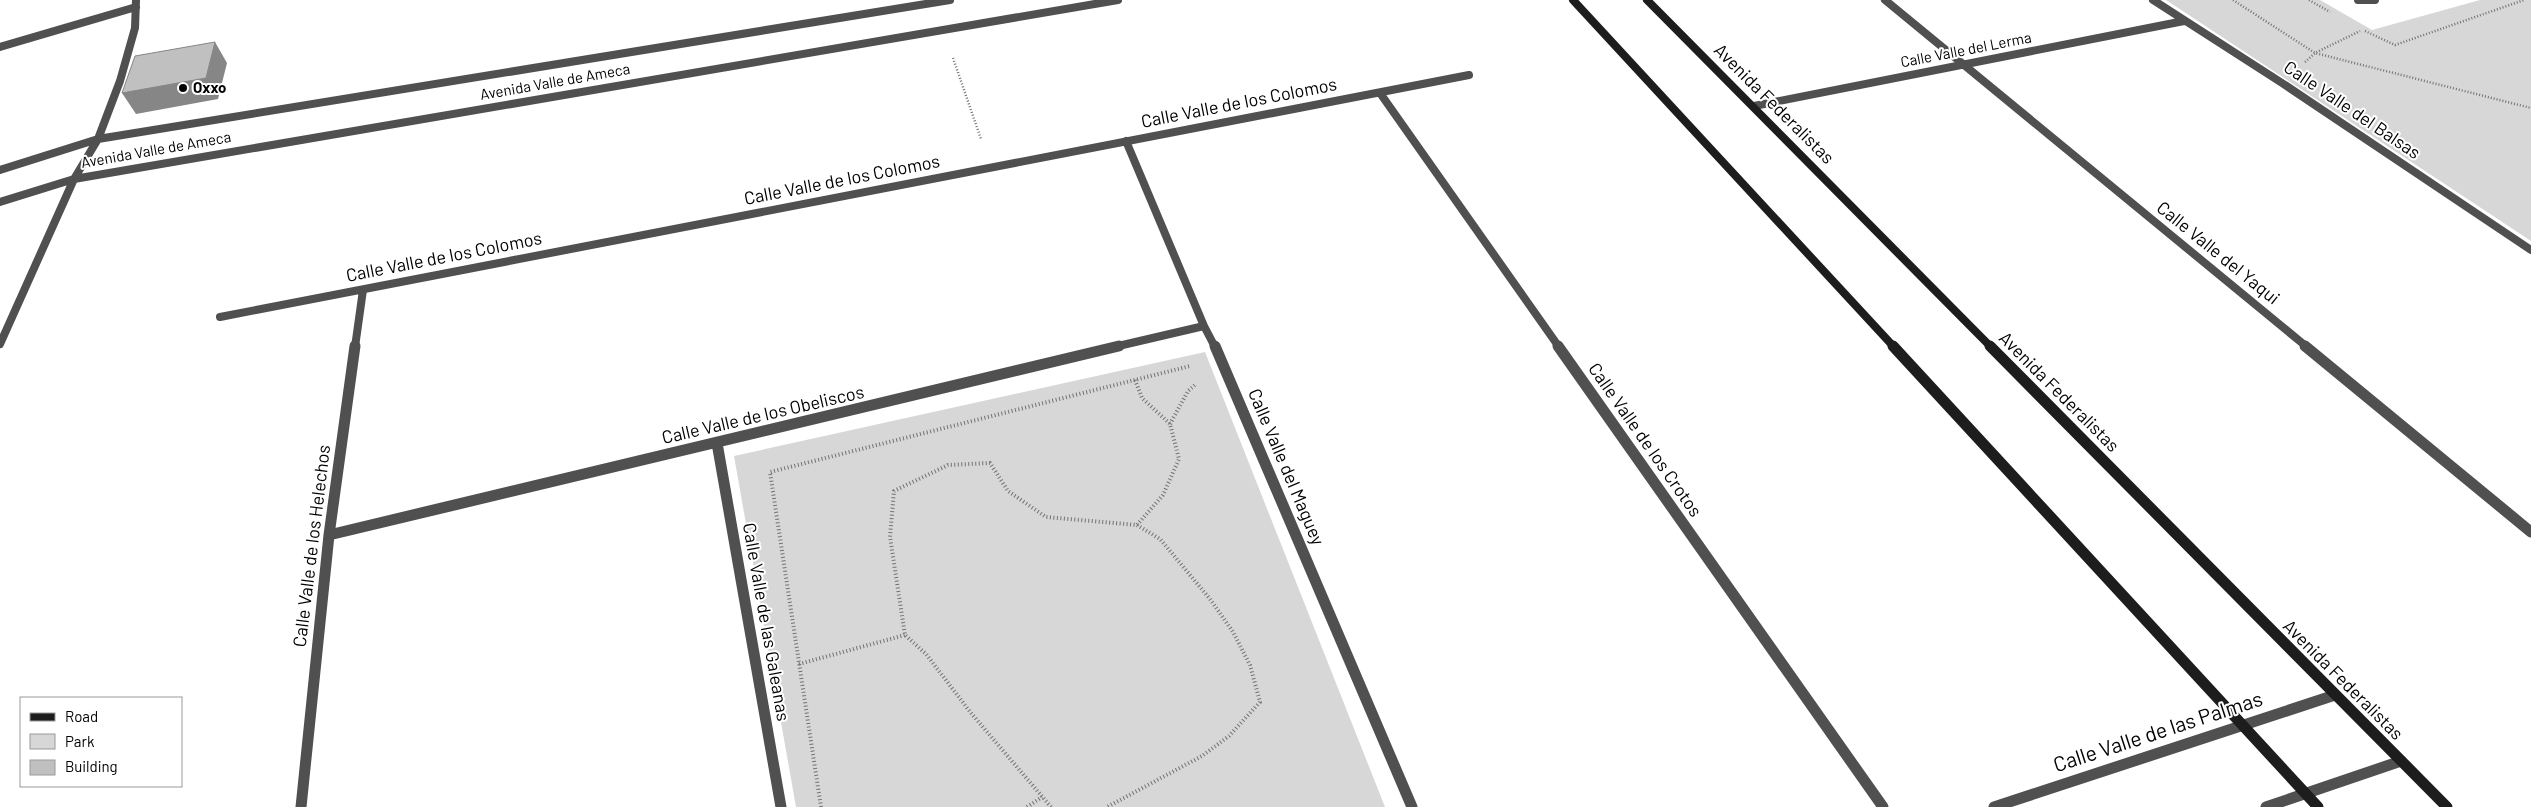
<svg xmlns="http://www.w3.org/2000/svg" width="2531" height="807" font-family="Barlow,sans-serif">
	<rect width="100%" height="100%" fill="#fff"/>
	<!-- green -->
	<path fill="#d7d7d7" d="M 2166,0 L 2320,0 L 2372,30 L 2480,0 L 2531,0 L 2531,241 Z
		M 1205,352 L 1385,807 L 796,807 L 734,456 Z"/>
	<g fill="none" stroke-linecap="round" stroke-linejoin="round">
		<!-- path-far1 -->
		<path stroke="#727272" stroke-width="2.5" stroke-dasharray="1 2" stroke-linecap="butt" d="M 2233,0 L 2315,53 L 2531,108
			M 2309,0 L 2330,12
			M 2365,31 L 2395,45 L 2524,0
			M 953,58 L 981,139
			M 2305,62 L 2315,53 L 2360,31"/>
		<!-- path -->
		<path stroke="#727272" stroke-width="4" stroke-dasharray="1 2.5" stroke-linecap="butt" d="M 1135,380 L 1142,398 L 1170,424 L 1179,459 L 1163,495 L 1137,525
			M 1170,424 L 1188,391 L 1196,384
			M 799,664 L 905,635
			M 821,807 L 770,472 L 1190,366
			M 1027,807 L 1042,797
			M 1051,807 L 971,713 L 926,654 L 905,635 L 890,537 L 894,491 L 948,465 L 990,463 L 1008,491 L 1046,517 L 1137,525 L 1160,539 L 1210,599 L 1233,632 L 1250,665 L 1260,702 L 1229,736 L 1202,756 L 1107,807"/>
		<!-- street-far1 -->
		<path stroke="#505050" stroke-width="8" d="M 1885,0 L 2307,347
			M 2153,0 L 2282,83 L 2531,250
			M 2358,0 L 2375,0
			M 0,47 L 136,7
			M 1380,93 L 1559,347
			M 1754,106 L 2184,21
			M 1126,141 L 1204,326 L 1215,347
			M 0,170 L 98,139 L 950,0
			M 0,202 L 74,179 L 1118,0
			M 220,317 L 1469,75
			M 0,344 L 74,179 L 98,139 L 120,81 L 135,28 L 136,0
			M 355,347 L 363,290
			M 1114,347 L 1204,326"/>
		<!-- street -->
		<path stroke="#505050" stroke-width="11" d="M 1215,346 L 1412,807
			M 1558,346 L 1883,807
			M 2305,346 L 2531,532
			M 717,443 L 781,807
			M 329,535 L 1119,346
			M 301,807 L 329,535 L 355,346
			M 1994,807 L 2335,695
			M 2266,807 L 2401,761"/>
		<!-- secondary-far1 -->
		<path stroke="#1d1d1d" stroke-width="8" d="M 1573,0 L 1894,347
			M 1647,0 L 1991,347"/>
		<!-- secondary -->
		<path stroke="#1d1d1d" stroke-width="11" d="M 1893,346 L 2318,807
			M 1990,346 L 2447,807"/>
	</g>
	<!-- shaded-wall -->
	<path fill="#868686" d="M 215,42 L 227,63 L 218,99 L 136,114 L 122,93 Z"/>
	<!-- building -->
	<path fill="#c0c0c0" stroke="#868686" d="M 215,42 L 206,78 L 122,93 L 135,56 Z"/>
	<!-- markers -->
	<circle fill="#000" stroke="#fff" stroke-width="2" cx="183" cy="88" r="5"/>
	<g text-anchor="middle" stroke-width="4" stroke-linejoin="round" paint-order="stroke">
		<!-- far-street labels -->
		<g font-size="15" fill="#000" stroke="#fff">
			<text transform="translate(1966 50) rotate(-11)" y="5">Calle Valle del Lerma</text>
			<text transform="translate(555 82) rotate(-10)" y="5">Avenida Valle de Ameca</text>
			<text transform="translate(156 150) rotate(-10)" y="5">Avenida Valle de Ameca</text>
		</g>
		<!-- far-poi labels -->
		<g font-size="15" font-weight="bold" fill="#000" stroke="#fff" text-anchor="start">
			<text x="193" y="93">Oxxo</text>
		</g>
		<!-- street labels -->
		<g font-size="18" fill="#000" stroke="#fff">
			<text transform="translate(1239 103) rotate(-11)" y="6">Calle Valle de los Colomos</text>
			<text transform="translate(1774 104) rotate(45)" y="6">Avenida Federalistas</text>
			<text transform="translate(2352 110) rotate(34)" y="6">Calle Valle del Balsas</text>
			<text transform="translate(842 180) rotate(-11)" y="6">Calle Valle de los Colomos</text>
			<text transform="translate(2218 253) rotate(39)" y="6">Calle Valle del Yaqui</text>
			<text transform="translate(444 257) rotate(-11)" y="6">Calle Valle de los Colomos</text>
			<text transform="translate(2059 392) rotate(45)" y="6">Avenida Federalistas</text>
			<text transform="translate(763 415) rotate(-13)" y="6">Calle Valle de los Obeliscos</text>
			<text transform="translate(1645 440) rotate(55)" y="6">Calle Valle de los Crotos</text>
			<text transform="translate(1286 467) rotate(67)" y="6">Calle Valle del Maguey</text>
			<text transform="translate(312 546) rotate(-83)" y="6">Calle Valle de los Helechos</text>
			<text transform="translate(766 622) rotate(80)" y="6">Calle Valle de las Galeanas</text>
			<text transform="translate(2343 680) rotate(45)" y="6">Avenida Federalistas</text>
		</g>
		<!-- near-street labels -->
		<g font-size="21" fill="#000" stroke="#fff">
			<text transform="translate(2158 732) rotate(-18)" y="7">Calle Valle de las Palmas</text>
		</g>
	</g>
	<!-- legend -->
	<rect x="20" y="697" width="162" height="90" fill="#ffffff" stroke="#999999"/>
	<rect x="30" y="713" width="25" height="8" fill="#1d1d1d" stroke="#999999"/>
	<text x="65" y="722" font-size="15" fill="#000000">Road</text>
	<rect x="30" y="734" width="25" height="15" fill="#d7d7d7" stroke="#999999"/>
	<text x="65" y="747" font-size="15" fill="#000000">Park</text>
	<rect x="30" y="760" width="25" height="15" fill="#c0c0c0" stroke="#999999"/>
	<text x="65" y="772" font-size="15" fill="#000000">Building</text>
</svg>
